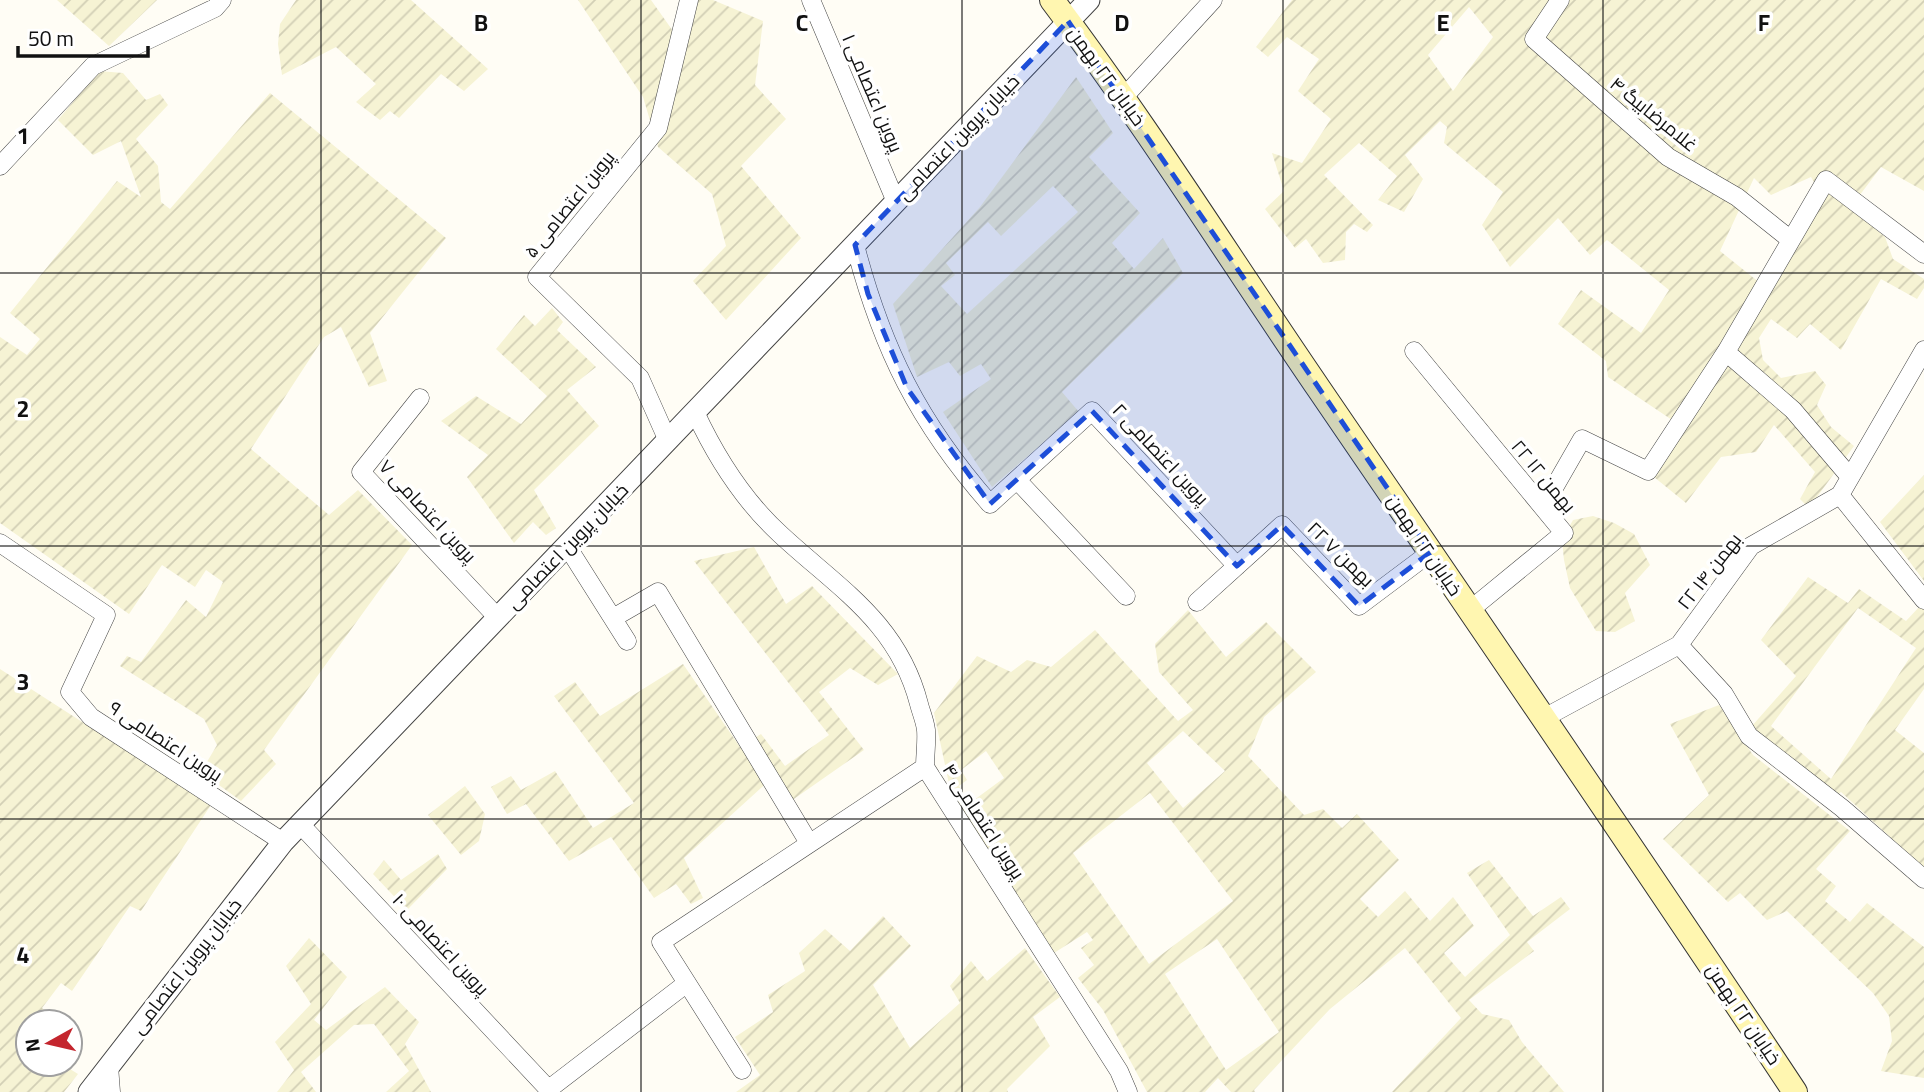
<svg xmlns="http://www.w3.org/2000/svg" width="1924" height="1092" font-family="Georgia,Cairo,serif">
	<defs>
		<pattern id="farmland-furrows" width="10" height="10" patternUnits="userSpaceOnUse" patternTransform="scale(1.75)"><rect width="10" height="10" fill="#f6f3d4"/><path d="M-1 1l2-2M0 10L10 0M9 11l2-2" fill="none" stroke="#d2cfb5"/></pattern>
	</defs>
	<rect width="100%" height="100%" fill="#fffdf5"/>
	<!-- farmland -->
	<path fill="url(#farmland-furrows)" fill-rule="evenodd" d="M 57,0 L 157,0 L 109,46 Z
		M 296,0 L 411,0 L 488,69 L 464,91 L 441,74 L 399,118 L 390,111 L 380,120 L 356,102 L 376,84 L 336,47 L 282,75 L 278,44 L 280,24 Z
		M 578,0 L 651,0 L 685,48 L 698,0 L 713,0 L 763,21 L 755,85 L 786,119 L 741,166 L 801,238 L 726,320 L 693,281 L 726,246 L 712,194 L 658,147 L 643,97 Z
		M 1292,0 L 1924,0 L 1924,191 L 1881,167 L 1850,208 L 1885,237 L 1893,259 L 1924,279 L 1924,288 L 1917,299 L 1881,279 L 1841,350 L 1810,324 L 1797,338 L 1771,319 L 1759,338 L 1763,360 L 1781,378 L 1815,371 L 1826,385 L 1817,405 L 1831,427 L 1854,446 L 1809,508 L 1800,499 L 1815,472 L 1774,425 L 1756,452 L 1721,457 L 1686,503 L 1654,477 L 1684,428 L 1608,377 L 1606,361 L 1558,324 L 1581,290 L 1641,333 L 1669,290 L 1607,240 L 1590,255 L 1558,218 L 1510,267 L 1482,225 L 1503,192 L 1444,143 L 1447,127 L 1440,121 L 1405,155 L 1423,179 L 1404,212 L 1378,200 L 1397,176 L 1359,143 L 1324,175 L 1373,225 L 1367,232 L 1354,224 L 1346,232 L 1345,260 L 1323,263 L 1306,239 L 1295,248 L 1265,209 L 1284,191 L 1272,153 L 1302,163 L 1331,119 L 1298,91 L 1319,59 L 1287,37 L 1268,57 L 1256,47 ZM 1469,7 L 1493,37 L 1453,91 L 1428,55 ZM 1811,177 L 1823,198 L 1770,291 L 1720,251 L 1754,178 L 1771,195 Z
		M 99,71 L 123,73 L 146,100 L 160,94 L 168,105 L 136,139 L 158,166 L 161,202 L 170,209 L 270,93 L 446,238 L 370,333 L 387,381 L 369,387 L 341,327 L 324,337 L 251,449 L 329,515 L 358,490 L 412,545 L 264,750 L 276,764 L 241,801 L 201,772 L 217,745 L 204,719 L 120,666 L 127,656 L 141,662 L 186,600 L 206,617 L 223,582 L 206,570 L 195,587 L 162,565 L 129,614 L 0,523 L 0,337 L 27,355 L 40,339 L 10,313 L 117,181 L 141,197 L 121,141 L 93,155 L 58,120 Z
		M 1076,77 L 1113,133 L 1089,157 L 1140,213 L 1112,243 L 1134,269 L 1163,238 L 1183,273 L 1062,392 L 1079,412 L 992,487 L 943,412 L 991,379 L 981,364 L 960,376 L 949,362 L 917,377 L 893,304 L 980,207 ZM 1053,186 L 1078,212 L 967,314 L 941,286 L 955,275 L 946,263 L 988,222 L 1001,236 Z
		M 552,308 L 563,322 L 557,330 L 596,367 L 567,390 L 599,426 L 534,490 L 556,528 L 546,535 L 533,522 L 514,543 L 467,477 L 488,455 L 441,421 L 476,396 L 521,424 L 547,396 L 496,349 L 524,315 L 535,326 Z
		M 1924,475 L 1924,581 L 1880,522 Z
		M 1593,516 L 1614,523 L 1634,534 L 1650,565 L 1625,593 L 1635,621 L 1615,632 L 1596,631 L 1570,588 L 1564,560 L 1562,540 L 1573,520 Z
		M 754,547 L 786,604 L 812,586 L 898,674 L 878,685 L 850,668 L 819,692 L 864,750 L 791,801 L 773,777 L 684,858 L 703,898 L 691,904 L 676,884 L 654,898 L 611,837 L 569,861 L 526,804 L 507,814 L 491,787 L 511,776 L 521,790 L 555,771 L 593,828 L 634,803 L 554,696 L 575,682 L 600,716 L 683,664 L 740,747 L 761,734 L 785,766 L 829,735 L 694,561 Z
		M 1808,577 L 1848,603 L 1859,589 L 1906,621 L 1920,606 L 1924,610 L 1924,689 L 1895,730 L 1924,753 L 1924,868 L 1841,792 L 1834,797 L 1751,727 L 1796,676 L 1761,640 ZM 1858,608 L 1916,648 L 1831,779 L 1771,726 Z
		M 1188,610 L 1226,657 L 1266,622 L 1316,672 L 1264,717 L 1248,756 L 1304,815 L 1323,809 L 1342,828 L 1357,814 L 1399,860 L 1360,899 L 1378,917 L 1405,891 L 1430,921 L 1453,897 L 1474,926 L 1444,953 L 1465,977 L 1510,935 L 1467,873 L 1489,860 L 1533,916 L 1561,897 L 1570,909 L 1527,942 L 1534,951 L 1469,1000 L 1482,1014 L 1509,1020 L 1522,1042 L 1564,1092 L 1392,1092 L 1461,1018 L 1405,948 L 1330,1009 L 1254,1090 L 1255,1092 L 1231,1092 L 1218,1078 L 1205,1092 L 1147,1092 L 1103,1010 L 1078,978 L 1094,965 L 1081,948 L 1093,940 L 1087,932 L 1054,953 L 952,798 L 934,713 L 977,656 L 1011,672 L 1027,660 L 1051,667 L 1095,630 L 1178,721 L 1193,710 L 1159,672 L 1155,644 ZM 1183,731 L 1225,771 L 1183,808 L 1147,763 ZM 986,751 L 1004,778 L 970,803 L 959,786 L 967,780 L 961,770 ZM 1150,793 L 1233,901 L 1149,964 L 1073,853 ZM 1217,939 L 1279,1032 L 1226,1070 L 1165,974 Z
		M 0,669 L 211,805 L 141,911 L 130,906 L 72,991 L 61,983 L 42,1008 L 61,1022 L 28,1022 L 28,1064 L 62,1064 L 78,1074 L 64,1092 L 0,1092 Z
		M 1719,705 L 1753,755 L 1850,831 L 1816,869 L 1836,886 L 1825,901 L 1850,922 L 1867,903 L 1924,947 L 1924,1078 L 1881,1071 L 1892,1041 L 1889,1016 L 1873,993 L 1787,911 L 1767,920 L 1740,893 L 1728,902 L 1663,839 L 1709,795 L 1670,724 Z
		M 465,786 L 485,814 L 479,841 L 461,855 L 428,815 Z
		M 438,854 L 447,869 L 407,910 L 373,874 L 384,860 L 401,880 Z
		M 883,916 L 911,946 L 873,985 L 910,1048 L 960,1003 L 950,986 L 971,961 L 987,981 L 1025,948 L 1060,997 L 1033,1017 L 1050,1046 L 1007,1089 L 1008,1092 L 736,1092 L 760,1075 L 735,1037 L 773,1012 L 768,995 L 805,971 L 799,953 L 825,929 L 850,951 Z
		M 309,938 L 347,977 L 314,1020 L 326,1030 L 385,987 L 419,1022 L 405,1044 L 431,1092 L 386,1092 L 409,1071 L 374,1024 L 354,1025 L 301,1072 L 316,1092 L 277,1092 L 294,1070 L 275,1042 L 311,1004 L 286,966 Z"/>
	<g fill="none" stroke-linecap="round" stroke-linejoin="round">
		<defs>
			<path id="minor" d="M 811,0 L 896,202
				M 1560,0 L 1534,39 L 1668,157 L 1737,197 L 1791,240
				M 1123,98 L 1213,0
				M 0,166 L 93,66 L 215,8 L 222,0
				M 855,245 C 882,349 919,423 990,504 L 1092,411 L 1237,566
				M 1414,351 L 1564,533 L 1470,610
				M 1726,352 L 1793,410 L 1850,477
				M 420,398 L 361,472 L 498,618
				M 695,412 C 716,457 743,500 780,534 C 838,588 898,622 919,704 C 921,712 925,721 926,730 C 927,741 925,755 925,767 L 1119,1071 L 1128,1092
				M 668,441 L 640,378 L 537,277 L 658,128 L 689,0
				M 1017,480 L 1126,596
				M 1840,495 L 1924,600
				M 1543,507 L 1582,439 L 1648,471 L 1726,352 L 1826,180 L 1924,254
				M 0,543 L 106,615 L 70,692 L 91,717 L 283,842
				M 567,546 L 627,641
				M 1197,602 L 1282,525 L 1359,606 L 1431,552
				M 613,618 L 658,592 L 809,843
				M 1679,645 L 1724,694 L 1749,736 L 1842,808 L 1924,879
				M 1544,718 L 1679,645 L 1751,546 L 1840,495 L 1924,350
				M 300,824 L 551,1092
				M 109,1066 L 111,1092
				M 742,1070 L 661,942 L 925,767
				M 549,1089 L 687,983"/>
			<path id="tertiary" d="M 89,1092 L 283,842 L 1089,0"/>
			<path id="secondary" d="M 1052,0 C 1147,126 1230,259 1319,389 C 1478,622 1639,856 1795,1092"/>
		</defs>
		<!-- minor casing -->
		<use href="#minor" stroke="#444" stroke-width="19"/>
		<!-- tertiary casing -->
		<use href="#tertiary" stroke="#444" stroke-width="23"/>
		<!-- secondary casing -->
		<use href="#secondary" stroke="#333" stroke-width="26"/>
		<!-- minor -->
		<use href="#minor" stroke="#fff" stroke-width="18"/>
		<!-- tertiary -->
		<use href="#tertiary" stroke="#fff" stroke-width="21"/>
		<!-- secondary -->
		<use href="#secondary" stroke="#fff6b0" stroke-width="24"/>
	</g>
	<!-- marked area -->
	<path fill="#1d4ed8" fill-opacity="0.2" stroke="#1d4ed8" stroke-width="5" stroke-dasharray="14 9" stroke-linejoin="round" d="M 1068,21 L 1431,552 L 1359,606 L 1282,525 L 1237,566 L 1092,411 L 990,504 L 907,388 L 868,294 L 855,245 Z"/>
	<!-- grid -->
	<path fill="none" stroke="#111" stroke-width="2" stroke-opacity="0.55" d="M 321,0 L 321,1092M 641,0 L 641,1092M 962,0 L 962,1092M 1283,0 L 1283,1092M 1603,0 L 1603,1092M 0,273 L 1924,273M 0,546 L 1924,546M 0,819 L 1924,819"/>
	<g text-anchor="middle" stroke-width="7" stroke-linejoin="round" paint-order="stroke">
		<!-- street labels -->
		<g font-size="19" fill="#111" stroke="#fff">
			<text transform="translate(1107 76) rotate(54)" y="7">خیابان ۲۲ بهمن</text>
			<text transform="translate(873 93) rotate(67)" y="7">پروین اعتصامی ۱</text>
			<text transform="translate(1654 114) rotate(39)" y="7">غلامرضابیگ ۴</text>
			<text transform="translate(958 137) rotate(-46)" y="7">خیابان پروین اعتصامی</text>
			<text transform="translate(569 204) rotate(-51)" y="7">پروین اعتصامی ۵</text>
			<text transform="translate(1161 454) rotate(47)" y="7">پروین اعتصامی ۲</text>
			<text transform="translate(1544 476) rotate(50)" y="7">۲۲ بهمن ۱۲</text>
			<text transform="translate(428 511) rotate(47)" y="7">پروین اعتصامی ۷</text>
			<text transform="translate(1425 545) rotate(56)" y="7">خیابان ۲۲ بهمن</text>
			<text transform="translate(567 546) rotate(-46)" y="7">خیابان پروین اعتصامی</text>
			<text transform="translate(1341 554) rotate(44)" y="7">۲۲ بهمن ۷</text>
			<text transform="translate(1709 571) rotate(-52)" y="7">۲۲ بهمن ۱۴</text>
			<text transform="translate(166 741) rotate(33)" y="7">پروین اعتصامی ۹</text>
			<text transform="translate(984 821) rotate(57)" y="7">پروین اعتصامی ۴</text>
			<text transform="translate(441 944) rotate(47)" y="7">پروین اعتصامی ۱۰</text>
			<text transform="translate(186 966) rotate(-52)" y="7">خیابان پروین اعتصامی</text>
			<text transform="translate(1744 1014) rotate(56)" y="7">خیابان ۲۲ بهمن</text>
		</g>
	</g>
	<g font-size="23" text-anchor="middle" font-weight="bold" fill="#111" stroke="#fff" stroke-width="7" stroke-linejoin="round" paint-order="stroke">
		<text x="481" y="31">B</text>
		<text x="802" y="31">C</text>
		<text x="1122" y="31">D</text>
		<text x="1443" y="31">E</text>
		<text x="1764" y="31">F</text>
		<text x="23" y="144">1</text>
		<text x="23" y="417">2</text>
		<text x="23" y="690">3</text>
		<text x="23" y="963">4</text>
	</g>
	<!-- north arrow -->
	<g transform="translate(49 1043) rotate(262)"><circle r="33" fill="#ffffff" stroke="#a0a0a0" stroke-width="2"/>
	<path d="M0-5L12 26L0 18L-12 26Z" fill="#c4262e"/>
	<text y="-10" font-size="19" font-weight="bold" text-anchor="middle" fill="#111111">N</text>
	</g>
	<!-- scale -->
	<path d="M18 46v10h130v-10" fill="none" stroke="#111111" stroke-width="3.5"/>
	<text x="28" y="46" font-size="21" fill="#111111" stroke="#ffffff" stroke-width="5" paint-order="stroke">50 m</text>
</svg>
